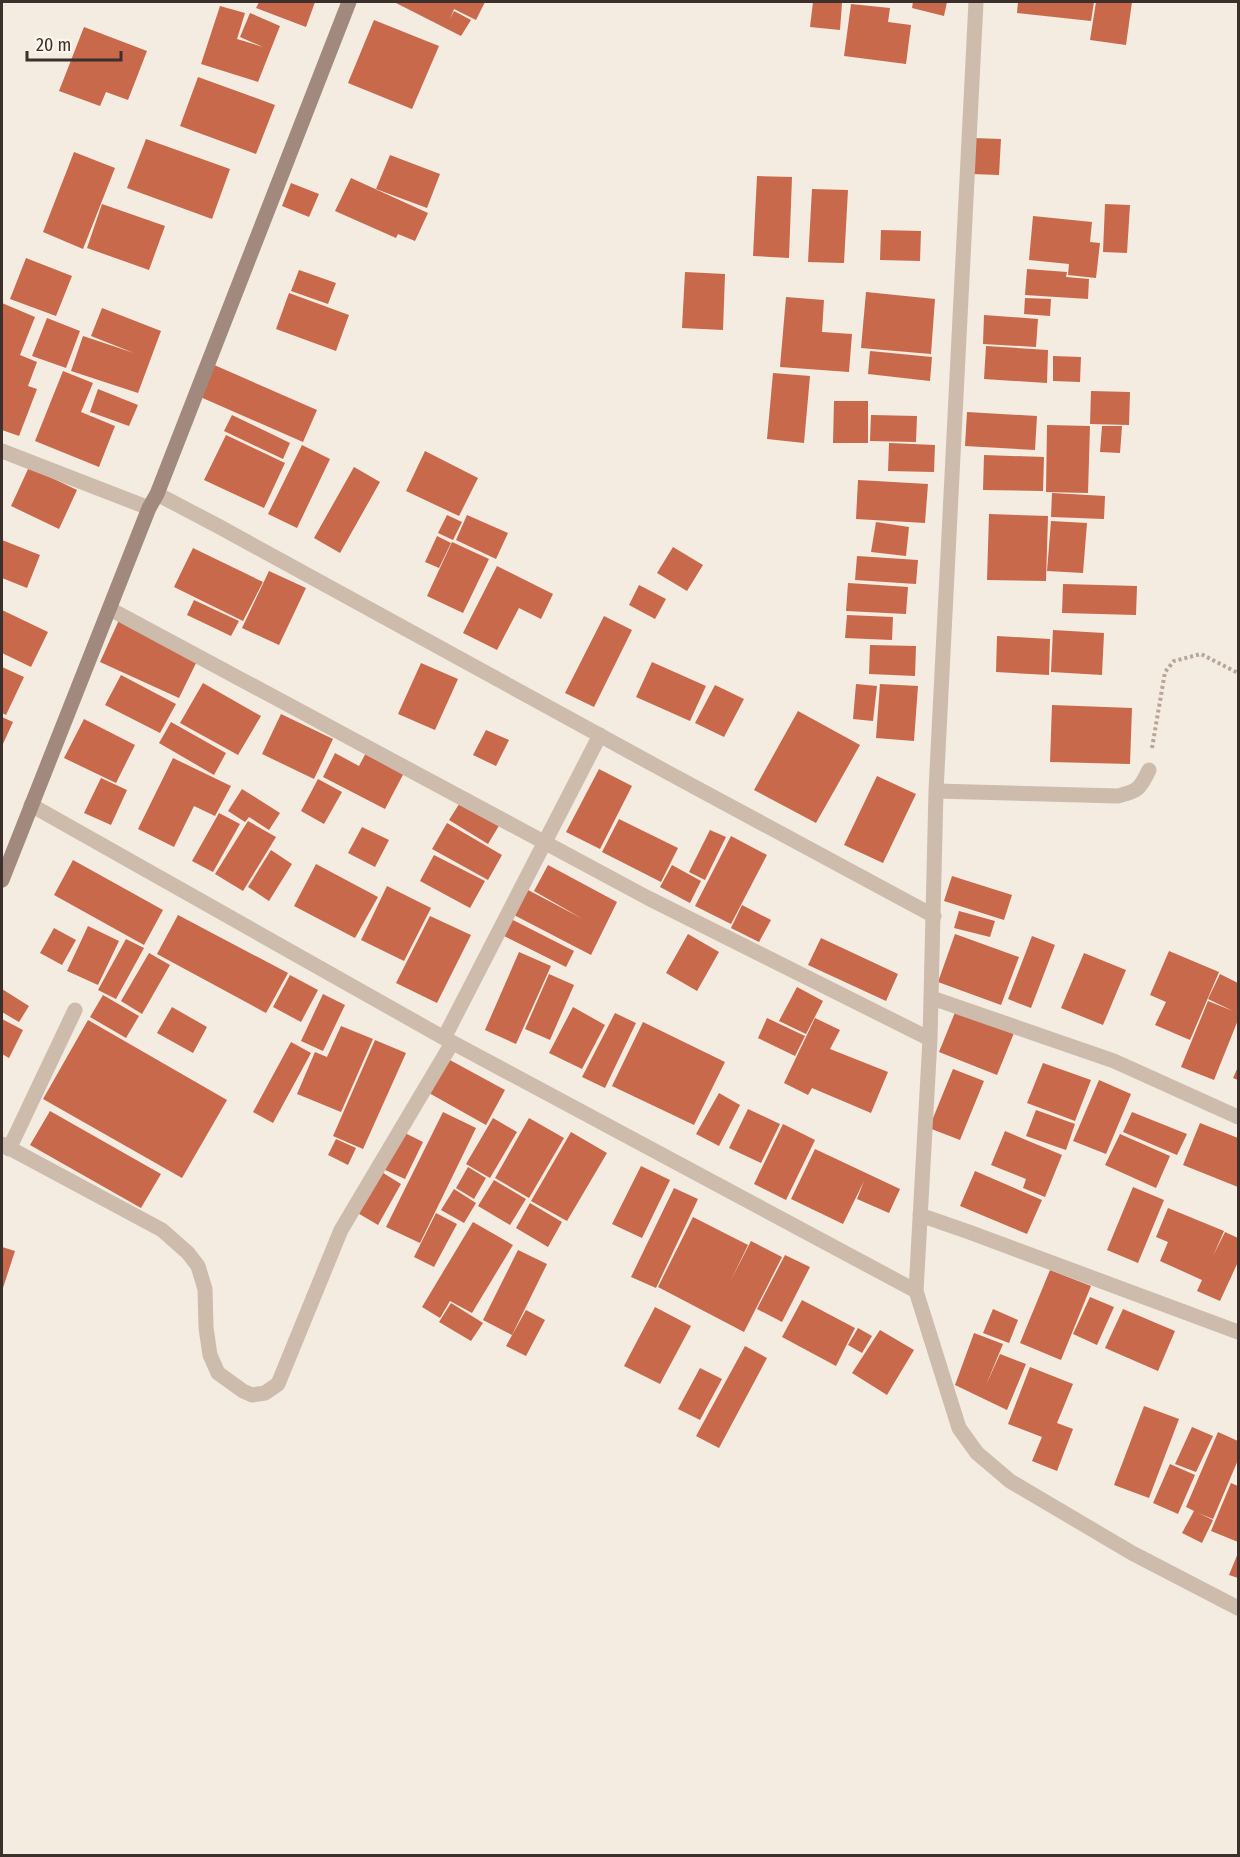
<svg xmlns="http://www.w3.org/2000/svg" width="1240" height="1857" font-family="'Fira Sans Condensed',sans-serif">
	<rect width="100%" height="100%" fill="#f4ebe1"/>
	<!-- building -->
	<path fill="#c8694b" d="M 259,2 L 315,2 L 306,27 L 256,8 Z
		M 394,2 L 485,2 L 476,20 L 454,9 L 450,19 L 454,11 L 471,20 L 461,36 Z
		M 813,2 L 842,3 L 840,30 L 810,27 Z
		M 913,2 L 947,2 L 944,16 L 912,8 Z
		M 1018,2 L 1094,2 L 1091,21 L 1017,13 Z
		M 1096,2 L 1132,2 L 1126,45 L 1090,40 Z
		M 851,4 L 890,8 L 888,22 L 911,25 L 906,64 L 844,56 Z
		M 220,6 L 245,13 L 237,39 L 263,47 L 240,37 L 250,13 L 280,26 L 258,82 L 201,64 Z
		M 374,20 L 439,46 L 412,109 L 348,83 Z
		M 84,27 L 147,51 L 128,100 L 106,92 L 100,106 L 59,91 Z
		M 198,77 L 275,105 L 256,154 L 180,126 Z
		M 973,138 L 1001,139 L 999,175 L 971,174 Z
		M 146,139 L 230,169 L 212,219 L 127,188 Z
		M 74,152 L 115,168 L 83,249 L 43,232 Z
		M 390,155 L 440,174 L 427,208 L 376,189 Z
		M 757,176 L 792,177 L 789,258 L 753,256 Z
		M 351,178 L 428,213 L 415,241 L 398,234 L 396,238 L 335,211 Z
		M 291,183 L 319,194 L 309,217 L 282,206 Z
		M 812,189 L 848,190 L 844,263 L 808,262 Z
		M 102,204 L 165,226 L 149,270 L 87,248 Z
		M 1105,204 L 1130,205 L 1127,253 L 1103,252 Z
		M 1033,216 L 1092,222 L 1090,242 L 1100,243 L 1096,278 L 1068,275 L 1069,264 L 1029,260 Z
		M 881,230 L 921,231 L 920,261 L 880,260 Z
		M 26,258 L 72,276 L 56,316 L 10,299 Z
		M 1027,269 L 1067,272 L 1066,277 L 1089,279 L 1088,299 L 1025,295 Z
		M 299,270 L 336,283 L 328,304 L 291,291 Z
		M 685,272 L 725,274 L 723,330 L 682,328 Z
		M 866,292 L 935,299 L 931,354 L 861,348 Z
		M 289,293 L 349,315 L 336,351 L 276,329 Z
		M 786,297 L 824,300 L 822,332 L 852,334 L 849,372 L 780,367 Z
		M 1025,298 L 1051,299 L 1050,316 L 1024,314 Z
		M 2,303 L 35,317 L 20,355 L 37,362 L 28,386 L 37,389 L 19,436 L 2,430 Z
		M 102,308 L 161,331 L 138,393 L 71,371 L 83,336 L 134,353 L 91,336 Z
		M 984,315 L 1038,319 L 1036,347 L 983,344 Z
		M 47,318 L 80,331 L 66,368 L 32,356 Z
		M 986,346 L 1048,350 L 1047,383 L 984,379 Z
		M 870,351 L 932,357 L 930,381 L 868,374 Z
		M 1053,356 L 1081,357 L 1080,382 L 1053,381 Z
		M 212,364 L 317,410 L 303,442 L 198,396 Z
		M 63,371 L 93,383 L 81,412 L 115,426 L 99,467 L 35,441 Z
		M 773,373 L 810,376 L 804,443 L 767,439 Z
		M 98,389 L 138,405 L 129,426 L 90,412 Z
		M 1091,391 L 1130,392 L 1129,425 L 1090,424 Z
		M 834,401 L 868,401 L 868,443 L 833,443 Z
		M 967,412 L 1037,416 L 1035,450 L 965,446 Z
		M 232,415 L 290,443 L 283,459 L 224,431 Z
		M 871,415 L 917,416 L 916,442 L 870,441 Z
		M 1047,425 L 1090,426 L 1088,493 L 1046,492 Z
		M 1102,426 L 1122,426 L 1120,453 L 1100,452 Z
		M 226,435 L 285,463 L 264,508 L 204,480 Z
		M 889,443 L 935,445 L 934,472 L 888,471 Z
		M 302,445 L 330,459 L 297,528 L 268,514 Z
		M 425,451 L 478,478 L 459,516 L 406,491 Z
		M 984,455 L 1044,457 L 1043,491 L 983,490 Z
		M 29,467 L 77,490 L 59,529 L 11,506 Z
		M 354,467 L 380,482 L 340,553 L 314,538 Z
		M 858,480 L 928,484 L 925,523 L 856,519 Z
		M 1052,493 L 1105,496 L 1104,519 L 1051,517 Z
		M 989,514 L 1048,516 L 1046,581 L 987,580 Z
		M 447,515 L 462,522 L 453,540 L 438,533 Z
		M 467,515 L 508,533 L 496,559 L 456,540 Z
		M 1051,521 L 1087,523 L 1083,573 L 1047,571 Z
		M 876,522 L 909,527 L 906,556 L 871,552 Z
		M 437,536 L 451,543 L 439,568 L 425,562 Z
		M 2,540 L 40,555 L 27,588 L 2,578 Z
		M 452,542 L 489,559 L 463,613 L 427,596 Z
		M 673,547 L 703,565 L 687,591 L 657,573 Z
		M 193,548 L 263,582 L 243,621 L 174,587 Z
		M 857,556 L 918,560 L 916,584 L 855,580 Z
		M 497,566 L 553,594 L 541,619 L 519,608 L 497,650 L 463,633 Z
		M 269,571 L 306,588 L 279,645 L 242,628 Z
		M 848,583 L 908,587 L 906,614 L 846,611 Z
		M 1063,584 L 1137,586 L 1136,615 L 1062,613 Z
		M 639,585 L 666,599 L 655,619 L 629,605 Z
		M 194,600 L 239,621 L 231,636 L 187,615 Z
		M 2,610 L 48,632 L 31,667 L 2,653 Z
		M 847,615 L 893,617 L 892,640 L 845,638 Z
		M 604,616 L 632,630 L 594,707 L 565,693 Z
		M 119,620 L 199,657 L 179,698 L 100,662 Z
		M 1053,630 L 1104,633 L 1102,675 L 1051,672 Z
		M 997,636 L 1050,639 L 1049,675 L 996,672 Z
		M 870,645 L 916,646 L 915,676 L 869,674 Z
		M 652,662 L 706,686 L 690,721 L 636,697 Z
		M 421,663 L 458,679 L 435,730 L 398,714 Z
		M 2,667 L 24,677 L 6,715 L 2,713 Z
		M 121,675 L 176,704 L 160,733 L 105,705 Z
		M 203,683 L 261,716 L 238,755 L 180,723 Z
		M 856,684 L 877,686 L 873,721 L 853,719 Z
		M 880,684 L 918,686 L 914,741 L 876,738 Z
		M 715,685 L 744,699 L 724,737 L 695,723 Z
		M 1052,705 L 1132,708 L 1130,764 L 1050,762 Z
		M 798,711 L 860,745 L 816,823 L 754,790 Z
		M 281,714 L 333,739 L 314,779 L 262,754 Z
		M 2,717 L 13,722 L 2,746 Z
		M 84,719 L 135,745 L 116,783 L 64,758 Z
		M 171,722 L 226,753 L 214,775 L 159,743 Z
		M 486,730 L 509,740 L 496,766 L 473,755 Z
		M 368,749 L 406,769 L 385,809 L 323,777 L 335,753 L 359,766 Z
		M 173,758 L 231,786 L 215,816 L 194,806 L 174,847 L 138,829 Z
		M 599,769 L 632,786 L 600,849 L 566,832 Z
		M 877,776 L 916,794 L 883,863 L 844,845 Z
		M 101,778 L 127,790 L 111,825 L 84,813 Z
		M 318,779 L 342,792 L 324,824 L 301,811 Z
		M 242,789 L 280,813 L 269,830 L 249,817 L 245,822 L 228,811 Z
		M 461,801 L 500,824 L 488,844 L 449,820 Z
		M 219,813 L 240,824 L 213,872 L 192,861 Z
		M 619,819 L 678,848 L 661,882 L 602,852 Z
		M 248,821 L 276,837 L 243,891 L 215,874 Z
		M 447,823 L 502,855 L 488,880 L 432,849 Z
		M 362,827 L 389,840 L 375,867 L 348,853 Z
		M 710,830 L 726,837 L 705,880 L 689,872 Z
		M 731,836 L 767,855 L 731,924 L 695,906 Z
		M 271,850 L 292,864 L 269,901 L 248,887 Z
		M 434,855 L 485,881 L 470,908 L 420,881 Z
		M 73,860 L 163,910 L 144,945 L 54,895 Z
		M 316,864 L 378,897 L 355,938 L 294,906 Z
		M 548,865 L 617,902 L 591,955 L 514,915 L 528,890 L 583,919 L 534,891 Z
		M 672,865 L 701,881 L 690,903 L 660,887 Z
		M 952,876 L 1012,895 L 1004,920 L 944,901 Z
		M 387,886 L 431,908 L 404,961 L 361,940 Z
		M 742,905 L 771,920 L 759,942 L 731,928 Z
		M 959,911 L 995,921 L 990,937 L 954,928 Z
		M 178,915 L 288,973 L 266,1013 L 157,954 Z
		M 430,916 L 471,935 L 437,1003 L 396,983 Z
		M 511,919 L 574,951 L 566,967 L 502,935 Z
		M 88,926 L 119,941 L 98,985 L 67,971 Z
		M 54,928 L 76,940 L 62,965 L 40,953 Z
		M 688,934 L 719,952 L 697,991 L 666,973 Z
		M 955,934 L 1019,957 L 1001,1005 L 938,982 Z
		M 1032,936 L 1055,945 L 1031,1008 L 1008,999 Z
		M 821,938 L 898,974 L 886,1001 L 808,965 Z
		M 126,939 L 144,948 L 116,999 L 98,990 Z
		M 1169,951 L 1219,972 L 1190,1040 L 1155,1025 L 1166,1002 L 1150,995 Z
		M 519,952 L 551,966 L 516,1044 L 485,1030 Z
		M 149,953 L 170,965 L 142,1014 L 121,1001 Z
		M 1084,953 L 1126,970 L 1103,1025 L 1061,1008 Z
		M 549,974 L 574,985 L 550,1040 L 525,1029 Z
		M 1220,974 L 1238,983 L 1238,1020 L 1214,1080 L 1181,1067 L 1208,1001 L 1233,1011 L 1208,999 Z
		M 290,975 L 318,990 L 301,1022 L 273,1007 Z
		M 797,987 L 823,1001 L 806,1034 L 779,1021 Z
		M 2,989 L 29,1006 L 19,1022 L 2,1012 Z
		M 323,994 L 345,1005 L 323,1051 L 301,1041 Z
		M 103,995 L 139,1016 L 126,1038 L 90,1017 Z
		M 172,1007 L 207,1027 L 193,1053 L 157,1033 Z
		M 573,1007 L 605,1025 L 582,1069 L 549,1053 Z
		M 956,1010 L 1014,1033 L 997,1075 L 939,1052 Z
		M 615,1013 L 636,1023 L 605,1088 L 582,1077 Z
		M 767,1018 L 805,1036 L 795,1056 L 758,1038 Z
		M 815,1018 L 840,1030 L 830,1049 L 888,1072 L 871,1113 L 812,1088 L 808,1095 L 784,1083 Z
		M 2,1019 L 23,1030 L 9,1058 L 2,1054 Z
		M 88,1020 L 227,1100 L 182,1178 L 43,1099 Z
		M 643,1022 L 725,1062 L 694,1125 L 612,1086 Z
		M 341,1026 L 373,1039 L 341,1112 L 297,1094 L 315,1052 L 327,1057 Z
		M 375,1040 L 406,1053 L 363,1149 L 333,1136 Z
		M 291,1042 L 311,1053 L 273,1123 L 253,1112 Z
		M 448,1059 L 505,1090 L 486,1125 L 429,1093 Z
		M 1043,1063 L 1091,1080 L 1075,1121 L 1027,1103 Z
		M 1238,1067 L 1238,1080 L 1233,1078 Z
		M 953,1069 L 984,1081 L 960,1140 L 929,1128 Z
		M 1099,1080 L 1131,1094 L 1106,1154 L 1073,1141 Z
		M 719,1093 L 740,1105 L 719,1146 L 696,1134 Z
		M 748,1109 L 780,1124 L 761,1163 L 729,1148 Z
		M 1036,1110 L 1075,1124 L 1066,1150 L 1026,1136 Z
		M 50,1111 L 161,1174 L 141,1208 L 30,1145 Z
		M 443,1112 L 476,1128 L 420,1243 L 386,1227 Z
		M 1132,1112 L 1187,1134 L 1177,1155 L 1123,1132 Z
		M 493,1118 L 517,1132 L 490,1178 L 466,1164 Z
		M 529,1118 L 564,1138 L 529,1198 L 495,1178 Z
		M 1200,1123 L 1238,1138 L 1238,1187 L 1183,1165 Z
		M 783,1124 L 815,1140 L 786,1200 L 754,1184 Z
		M 401,1131 L 423,1142 L 405,1179 L 383,1169 Z
		M 1005,1131 L 1062,1155 L 1045,1197 L 1023,1188 L 1026,1179 L 991,1165 Z
		M 571,1132 L 607,1153 L 567,1221 L 531,1201 Z
		M 1120,1134 L 1170,1156 L 1156,1188 L 1105,1165 Z
		M 336,1139 L 356,1148 L 348,1165 L 328,1155 Z
		M 815,1149 L 900,1189 L 889,1213 L 857,1199 L 864,1181 L 843,1224 L 791,1199 Z
		M 641,1166 L 670,1180 L 642,1238 L 612,1224 Z
		M 468,1167 L 486,1178 L 474,1199 L 456,1188 Z
		M 380,1171 L 401,1184 L 378,1225 L 356,1212 Z
		M 975,1171 L 1042,1200 L 1027,1234 L 960,1206 Z
		M 494,1180 L 526,1199 L 510,1225 L 478,1206 Z
		M 1133,1187 L 1164,1200 L 1138,1263 L 1107,1250 Z
		M 674,1188 L 698,1199 L 656,1288 L 631,1277 Z
		M 454,1189 L 476,1203 L 464,1223 L 441,1210 Z
		M 530,1203 L 562,1222 L 548,1247 L 516,1228 Z
		M 1168,1208 L 1224,1231 L 1213,1256 L 1225,1232 L 1238,1238 L 1238,1262 L 1220,1301 L 1197,1291 L 1202,1280 L 1160,1261 L 1168,1242 L 1156,1237 Z
		M 436,1213 L 457,1224 L 434,1267 L 414,1257 Z
		M 693,1217 L 748,1245 L 731,1280 L 751,1241 L 782,1257 L 744,1332 L 658,1287 Z
		M 473,1222 L 513,1245 L 472,1313 L 450,1301 L 440,1318 L 422,1307 Z
		M 2,1247 L 15,1251 L 2,1291 Z
		M 518,1250 L 547,1264 L 512,1335 L 483,1320 Z
		M 785,1255 L 810,1267 L 782,1322 L 757,1309 Z
		M 1050,1270 L 1091,1286 L 1061,1360 L 1020,1343 Z
		M 1090,1297 L 1114,1307 L 1097,1345 L 1073,1334 Z
		M 802,1300 L 855,1328 L 836,1366 L 782,1337 Z
		M 451,1303 L 483,1323 L 471,1341 L 439,1322 Z
		M 655,1307 L 691,1326 L 660,1384 L 624,1366 Z
		M 993,1309 L 1018,1320 L 1009,1343 L 983,1333 Z
		M 1123,1309 L 1175,1331 L 1158,1371 L 1105,1348 Z
		M 526,1310 L 545,1320 L 526,1356 L 506,1346 Z
		M 858,1328 L 872,1336 L 862,1353 L 848,1345 Z
		M 880,1330 L 914,1350 L 887,1395 L 852,1373 Z
		M 974,1333 L 1003,1344 L 986,1385 L 1000,1354 L 1026,1364 L 1007,1410 L 955,1385 Z
		M 745,1346 L 767,1358 L 719,1448 L 696,1436 Z
		M 1030,1367 L 1073,1384 L 1057,1423 L 1073,1429 L 1057,1471 L 1032,1461 L 1042,1437 L 1008,1424 Z
		M 700,1368 L 722,1379 L 700,1420 L 678,1409 Z
		M 1144,1406 L 1179,1419 L 1149,1498 L 1114,1485 Z
		M 1192,1427 L 1213,1436 L 1196,1472 L 1175,1464 Z
		M 1218,1432 L 1238,1441 L 1238,1460 L 1213,1519 L 1198,1513 L 1213,1520 L 1202,1543 L 1182,1533 L 1194,1511 L 1186,1507 Z
		M 1170,1464 L 1195,1475 L 1178,1514 L 1153,1503 Z
		M 1231,1483 L 1238,1486 L 1238,1542 L 1211,1531 Z
		M 1238,1553 L 1238,1578 L 1229,1575 Z"/>
	<g fill="none" stroke-linecap="round" stroke-linejoin="round">
		<!-- path -->
		<path stroke="#b9a596" stroke-width="4" stroke-dasharray="3 3" stroke-linecap="butt" d="M 1152,748 L 1165,672 L 1174,661 L 1201,654 L 1238,673"/>
		<!-- street -->
		<path stroke="#cdbbac" stroke-width="15" d="M 976,2 L 936,791 L 930,1039 L 916,1291 L 959,1428 L 977,1453 L 1010,1481 L 1132,1553 L 1238,1608
			M 2,451 L 149,508
			M 157,494 L 218,526 L 665,771 L 934,916
			M 110,609 L 648,898 L 930,1039
			M 936,791 L 1118,796 C 1138,791 1140,789 1149,770
			M 31,805 L 444,1038 L 916,1291
			M 932,998 L 1114,1061 L 1238,1117
			M 444,1038 L 600,735
			M 2,1144 L 162,1230 L 188,1253 L 198,1266 L 205,1289 L 206,1328 L 210,1355 L 218,1373 L 243,1391 L 252,1395 L 265,1393 L 278,1384 L 341,1230 L 452,1043
			M 9,1149 L 75,1010
			M 920,1215 L 969,1232 L 1238,1332"/>
		<!-- secondary -->
		<path stroke="#a18a7d" stroke-width="15" d="M 2,880 L 149,508 L 157,494 L 349,2"/>
	</g>
	<!-- border -->
	<rect width="1240" height="1857" fill="none" stroke="#3b302b" stroke-width="6"/>
	<!-- scale -->
	<path d="M27 51v9h94v-9" fill="none" stroke="#3b302b" stroke-width="3"/>
	<text x="36" y="51" font-size="18" fill="#3b302b" stroke="#fbf5ee" stroke-width="4.5" paint-order="stroke">20 m</text>
</svg>
